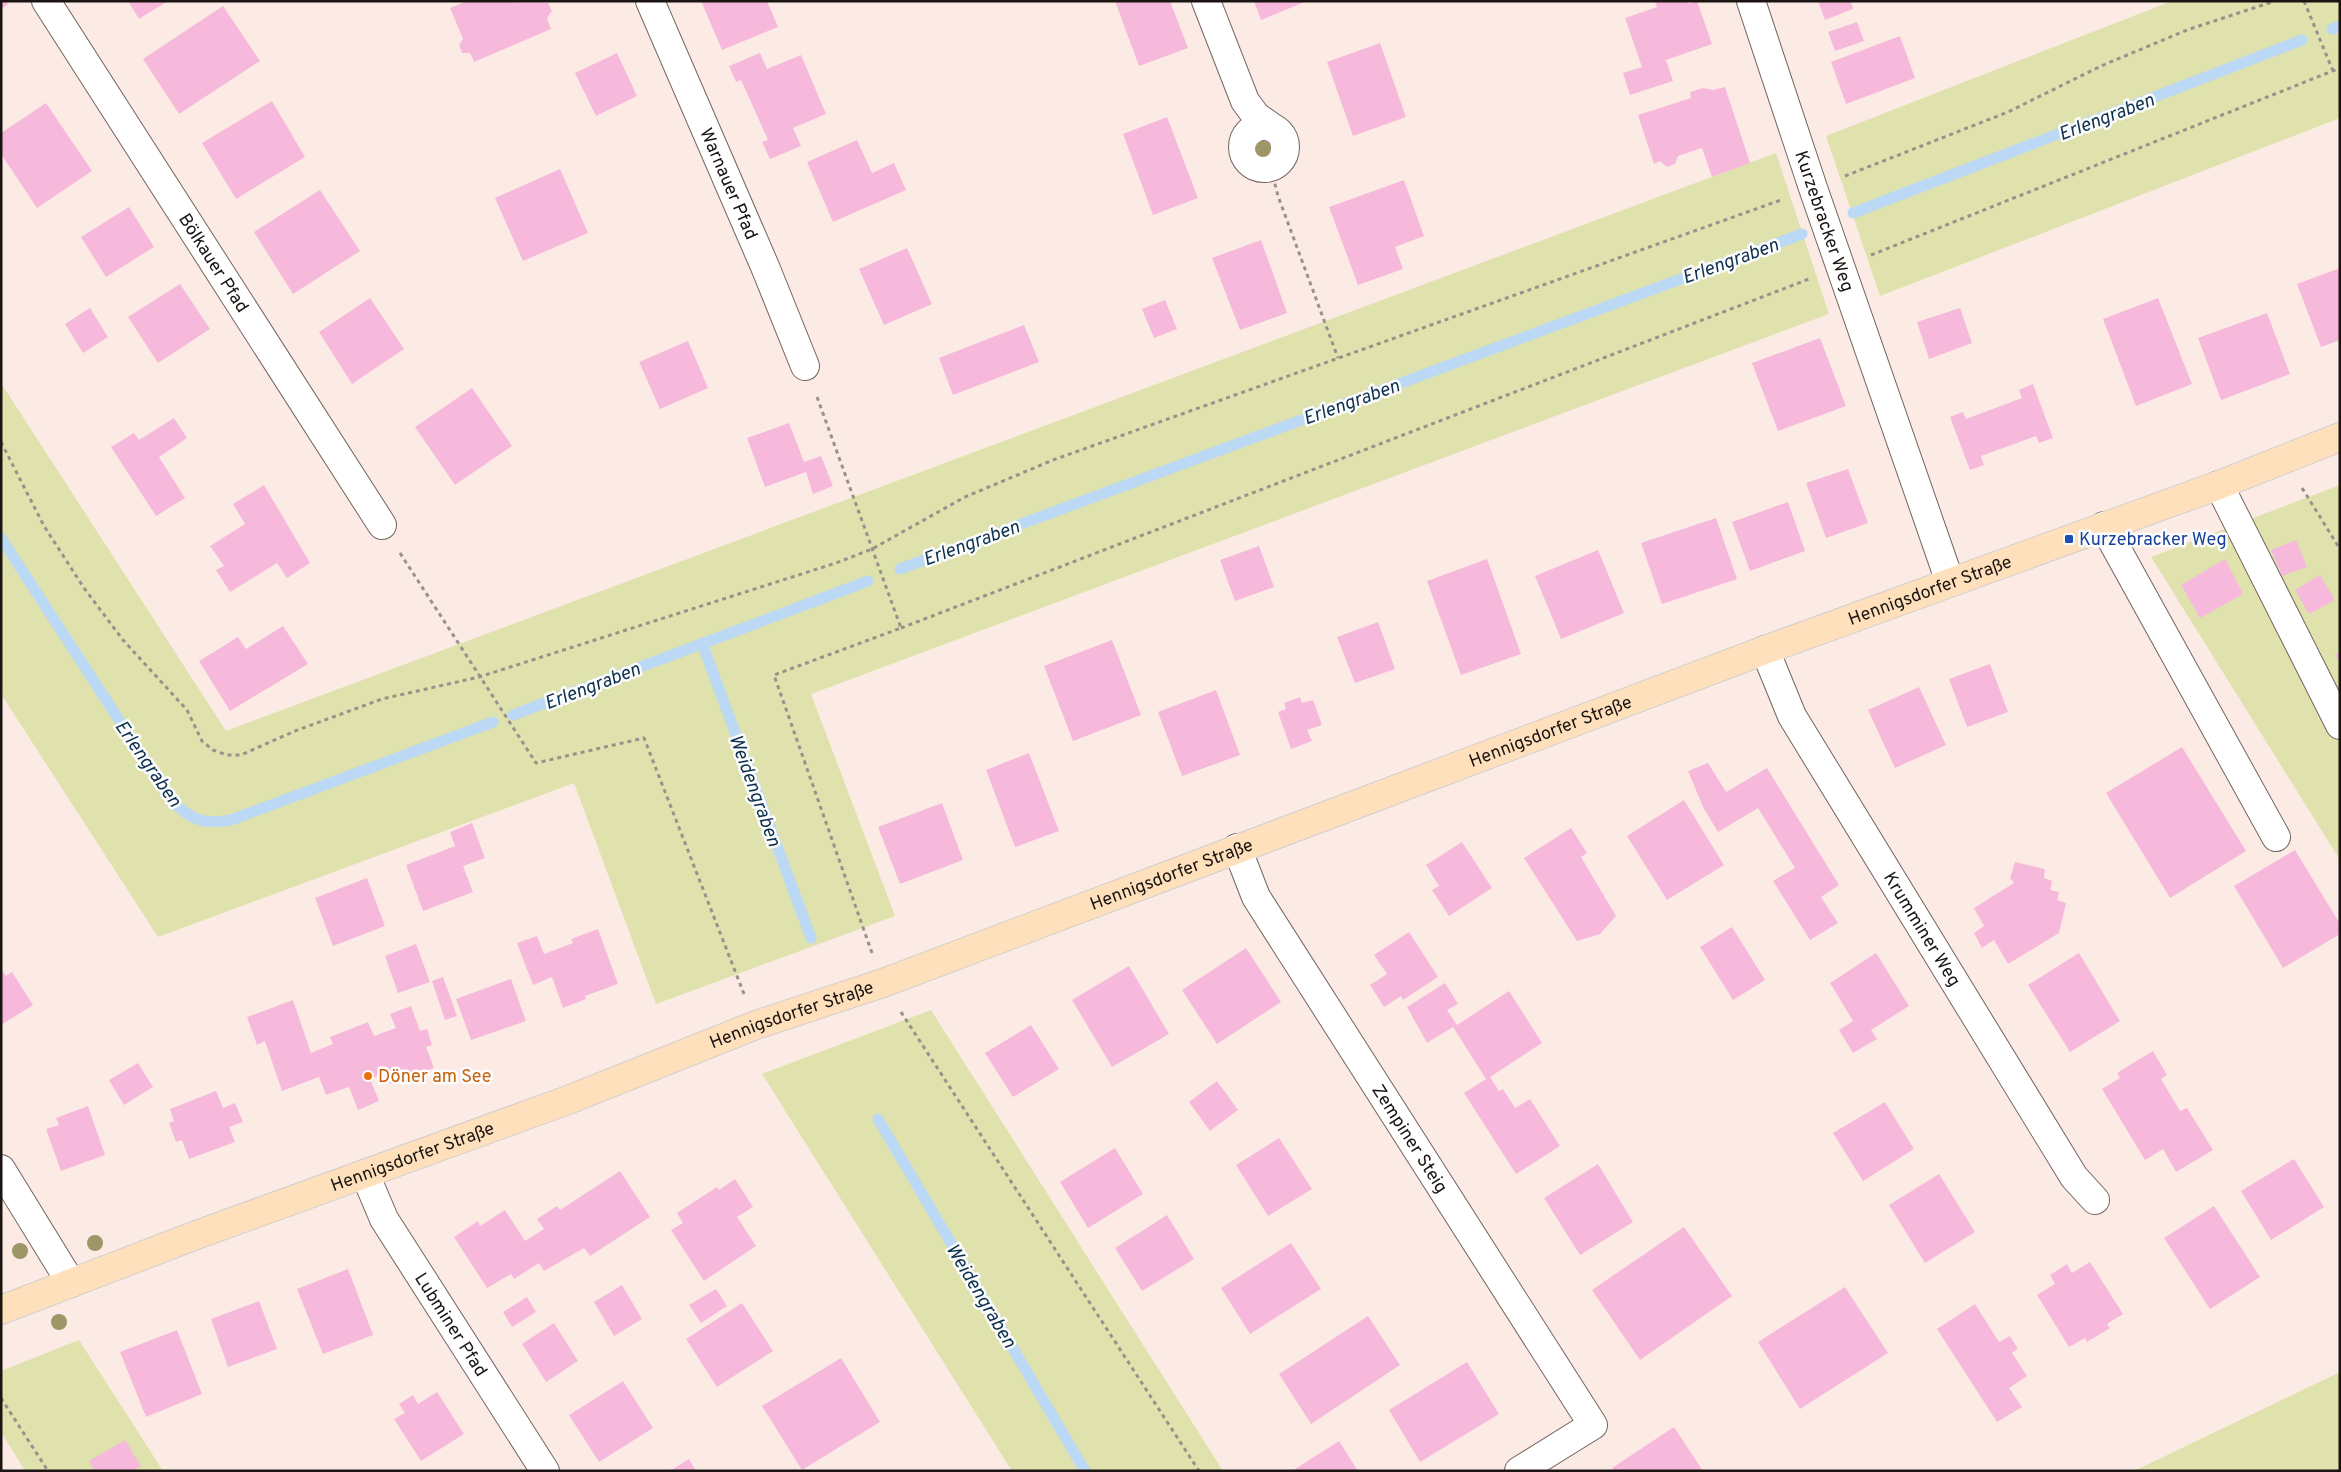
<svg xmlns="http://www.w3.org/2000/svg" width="2341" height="1472" font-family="Overpass,sans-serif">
	<rect width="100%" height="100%" fill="#fcebe4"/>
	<!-- green -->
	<path fill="#dfe2ac" d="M 2172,1 L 2340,1 L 2340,118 L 1880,296 L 1826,136 Z
		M 1776,153 L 1829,314 L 811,694 L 895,916 L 656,1004 L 574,783 L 158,937 L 1,694 L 1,383 L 226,731 Z
		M 2340,485 L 2340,860 L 2151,557 Z
		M 931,1010 L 1223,1471 L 1012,1471 L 762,1074 Z
		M 79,1340 L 163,1471 L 25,1471 L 1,1432 L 1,1371 Z
		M 2340,1372 L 2340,1471 L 2134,1471 Z"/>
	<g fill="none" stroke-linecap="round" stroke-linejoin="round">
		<!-- stream -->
		<path stroke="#bbd8f5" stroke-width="11" d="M 2332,29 L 2340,26
			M 1853,213 L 2302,40
			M 1,538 L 171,800 C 191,820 203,825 231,820 L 493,722
			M 900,569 L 1802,234
			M 702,643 L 811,938
			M 513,715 L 868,581
			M 878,1119 L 1085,1471"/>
	</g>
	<!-- building -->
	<path fill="#f7b9db" d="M 1,1 L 7,1 L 8,4 L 1,9 Z
		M 128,1 L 168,1 L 139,19 Z
		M 467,1 L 548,3 L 552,11 L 547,18 L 551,29 L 474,62 L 470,53 L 462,53 L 459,45 L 463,39 L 450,8 Z
		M 701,1 L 767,1 L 778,27 L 722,50 Z
		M 1115,1 L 1170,1 L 1188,48 L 1139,66 Z
		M 1254,1 L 1307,1 L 1261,20 Z
		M 1655,1 L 1688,1 L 1689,4 L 1697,1 L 1712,44 L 1666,60 L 1673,81 L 1630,95 L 1623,73 L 1642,67 L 1625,18 L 1657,7 Z
		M 1818,1 L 1851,1 L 1853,9 L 1825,20 Z
		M 223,6 L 260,61 L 179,114 L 143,59 Z
		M 1857,22 L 1864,41 L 1835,51 L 1828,32 Z
		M 1900,36 L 1915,78 L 1846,104 L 1831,62 Z
		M 1380,43 L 1406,117 L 1353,136 L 1327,62 Z
		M 617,53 L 637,96 L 596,116 L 575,73 Z
		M 760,53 L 767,69 L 801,55 L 826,114 L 793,128 L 801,146 L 770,159 L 762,142 L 768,140 L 741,80 L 736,82 L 729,66 Z
		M 1725,87 L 1750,163 L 1712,177 L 1702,148 L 1678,156 L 1675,164 L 1667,167 L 1660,161 L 1654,164 L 1638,115 L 1691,98 L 1690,92 L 1703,88 L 1713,90 Z
		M 272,101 L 305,157 L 236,199 L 202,143 Z
		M 46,103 L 92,171 L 37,208 L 1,154 L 1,133 Z
		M 1167,117 L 1198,198 L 1153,215 L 1123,134 Z
		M 857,140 L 872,173 L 894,163 L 906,190 L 833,222 L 807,162 Z
		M 560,169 L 588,233 L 523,261 L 495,198 Z
		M 1404,180 L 1424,236 L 1395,247 L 1403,269 L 1358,285 L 1329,207 Z
		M 320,190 L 360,251 L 293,294 L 254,232 Z
		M 129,207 L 154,247 L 106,277 L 81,237 Z
		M 1261,240 L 1287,313 L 1240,330 L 1212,258 Z
		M 907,248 L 932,304 L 884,325 L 859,269 Z
		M 2340,268 L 2340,340 L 2321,347 L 2297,284 Z
		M 180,284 L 210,329 L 158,363 L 128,317 Z
		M 370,298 L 404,349 L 352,384 L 319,332 Z
		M 2158,298 L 2192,384 L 2136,406 L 2103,319 Z
		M 1165,300 L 1177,329 L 1154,338 L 1142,309 Z
		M 90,308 L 108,337 L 83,353 L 65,324 Z
		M 1960,308 L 1972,343 L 1929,359 L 1917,322 Z
		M 2267,313 L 2290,374 L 2221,400 L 2198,338 Z
		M 1024,325 L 1039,362 L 953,395 L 939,358 Z
		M 1820,338 L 1846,406 L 1778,431 L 1752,363 Z
		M 688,341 L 708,388 L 660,409 L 639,362 Z
		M 2033,384 L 2053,438 L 2039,443 L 2036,436 L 1981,456 L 1984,465 L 1970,470 L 1950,417 L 1963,412 L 1966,419 L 2022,398 L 2019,390 Z
		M 472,388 L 512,446 L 455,485 L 415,427 Z
		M 174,418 L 187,438 L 159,457 L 185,498 L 156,516 L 111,447 L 134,433 L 139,440 Z
		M 789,423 L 804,462 L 821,456 L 833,486 L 813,494 L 806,472 L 765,487 L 747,438 Z
		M 1848,469 L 1868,523 L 1826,538 L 1806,483 Z
		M 264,485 L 310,563 L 287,578 L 277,563 L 230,592 L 216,570 L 224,566 L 210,546 L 245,524 L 233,504 Z
		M 1788,502 L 1805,551 L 1750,571 L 1732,522 Z
		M 1716,518 L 1737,579 L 1662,604 L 1641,543 Z
		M 2296,540 L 2307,567 L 2282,576 L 2271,550 Z
		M 1259,546 L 1274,587 L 1235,601 L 1220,560 Z
		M 1598,550 L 1624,613 L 1561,639 L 1535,576 Z
		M 1487,559 L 1521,654 L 1461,675 L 1427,581 Z
		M 2225,559 L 2243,594 L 2200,618 L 2181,585 Z
		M 2320,575 L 2335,600 L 2309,614 L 2295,590 Z
		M 1378,622 L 1395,669 L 1355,683 L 1337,637 Z
		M 283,626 L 308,664 L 230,711 L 199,661 L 238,637 L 246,649 Z
		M 1112,640 L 1141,715 L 1073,741 L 1044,666 Z
		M 2340,652 L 2340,662 L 2335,655 Z
		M 1990,664 L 2008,712 L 1967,727 L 1949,679 Z
		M 1919,687 L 1946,745 L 1895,768 L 1868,710 Z
		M 1216,690 L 1240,755 L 1182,776 L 1158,712 Z
		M 1300,697 L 1302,703 L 1313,700 L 1322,725 L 1307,730 L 1312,741 L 1291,749 L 1278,712 L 1286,709 L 1284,703 Z
		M 2182,747 L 2246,851 L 2170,898 L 2106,793 Z
		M 1029,753 L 1059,831 L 1015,847 L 986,770 Z
		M 1708,763 L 1726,792 L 1767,768 L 1839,885 L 1821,897 L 1838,923 L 1810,940 L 1773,881 L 1795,868 L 1758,808 L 1718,832 L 1703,807 L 1688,771 Z
		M 1684,800 L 1724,865 L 1667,900 L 1627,836 Z
		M 942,803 L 963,860 L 900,884 L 878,827 Z
		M 472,823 L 485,858 L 463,866 L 473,892 L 423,911 L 406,865 L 455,846 L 450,832 Z
		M 1571,828 L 1587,853 L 1581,857 L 1616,916 L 1600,934 L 1577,941 L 1524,858 Z
		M 1462,842 L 1492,888 L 1449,916 L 1432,890 L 1439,886 L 1426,865 Z
		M 2295,850 L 2340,924 L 2340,934 L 2283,968 L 2234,886 Z
		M 2015,862 L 2045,869 L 2044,878 L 2052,881 L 2050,890 L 2059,892 L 2057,900 L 2066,903 L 2059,933 L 2008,964 L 1994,940 L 1982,948 L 1974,933 L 1984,926 L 1974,908 L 2014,883 L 2010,878 Z
		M 367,878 L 385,926 L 333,946 L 315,898 Z
		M 1732,927 L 1765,980 L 1733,1000 L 1700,947 Z
		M 598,929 L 618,984 L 585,996 L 586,999 L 563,1008 L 552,977 L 533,985 L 517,943 L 537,936 L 544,954 L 573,943 L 571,939 Z
		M 1409,932 L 1438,977 L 1403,1000 L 1401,996 L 1384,1007 L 1370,985 L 1387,974 L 1374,955 Z
		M 416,944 L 430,982 L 398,993 L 385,956 Z
		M 1246,948 L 1281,1002 L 1217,1044 L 1182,990 Z
		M 1876,953 L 1909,1006 L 1871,1030 L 1877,1039 L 1853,1053 L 1839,1030 L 1853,1021 L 1830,983 Z
		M 2079,953 L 2120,1021 L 2070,1052 L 2028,985 Z
		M 1129,966 L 1169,1034 L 1112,1067 L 1072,1000 Z
		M 1,969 L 6,976 L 12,972 L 33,1005 L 1,1025 Z
		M 443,977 L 457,1016 L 445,1020 L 432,981 Z
		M 511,979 L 526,1021 L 471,1040 L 456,999 Z
		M 1445,983 L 1458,1004 L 1447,1010 L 1457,1025 L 1509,991 L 1542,1043 L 1490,1077 L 1499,1091 L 1503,1089 L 1515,1108 L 1530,1099 L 1560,1146 L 1516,1174 L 1464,1093 L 1486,1079 L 1453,1027 L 1427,1043 L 1407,1007 Z
		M 293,1000 L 311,1053 L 333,1044 L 330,1037 L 368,1022 L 374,1036 L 396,1028 L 390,1014 L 411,1006 L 420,1031 L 427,1029 L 432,1045 L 426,1047 L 434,1068 L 390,1084 L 386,1073 L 370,1079 L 379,1101 L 358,1110 L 349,1087 L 326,1095 L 319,1077 L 282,1091 L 265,1041 L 257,1045 L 247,1017 Z
		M 1031,1025 L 1059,1069 L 1013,1097 L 985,1053 Z
		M 2153,1051 L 2167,1075 L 2161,1079 L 2180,1111 L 2187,1108 L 2213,1150 L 2176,1172 L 2163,1149 L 2145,1160 L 2102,1089 L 2120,1078 L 2117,1073 Z
		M 138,1063 L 153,1087 L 124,1105 L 109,1080 Z
		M 1217,1081 L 1238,1110 L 1210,1131 L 1189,1102 Z
		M 216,1091 L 223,1108 L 235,1103 L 243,1122 L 229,1127 L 235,1142 L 189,1159 L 182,1140 L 176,1142 L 169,1123 L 174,1121 L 170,1109 Z
		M 1885,1102 L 1914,1149 L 1863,1181 L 1833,1133 Z
		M 88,1106 L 105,1155 L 61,1171 L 46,1129 L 59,1125 L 56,1118 Z
		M 1279,1138 L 1312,1189 L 1268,1216 L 1236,1165 Z
		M 1115,1148 L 1143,1194 L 1088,1228 L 1060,1182 Z
		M 2294,1159 L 2324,1207 L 2271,1240 L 2241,1191 Z
		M 1598,1164 L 1633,1222 L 1580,1255 L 1544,1198 Z
		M 620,1171 L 650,1217 L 590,1256 L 584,1248 L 544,1271 L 539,1263 L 514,1279 L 511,1274 L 487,1288 L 454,1237 L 478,1221 L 480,1226 L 505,1210 L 525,1241 L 544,1229 L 537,1219 L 557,1206 L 560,1210 Z
		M 1939,1174 L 1975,1232 L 1925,1263 L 1889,1205 Z
		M 735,1179 L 753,1207 L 737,1217 L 756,1246 L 704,1281 L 671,1230 L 683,1223 L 677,1213 L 717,1187 L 719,1190 Z
		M 2214,1206 L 2260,1277 L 2210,1309 L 2164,1238 Z
		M 1167,1215 L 1194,1259 L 1142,1291 L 1115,1248 Z
		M 1684,1227 L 1732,1296 L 1640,1360 L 1592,1290 Z
		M 1291,1243 L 1321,1289 L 1250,1334 L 1221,1288 Z
		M 2090,1262 L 2123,1314 L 2107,1324 L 2110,1328 L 2087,1342 L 2085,1338 L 2069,1347 L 2037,1295 L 2055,1284 L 2050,1275 L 2067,1264 L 2072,1273 Z
		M 348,1269 L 373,1335 L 323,1354 L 297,1289 Z
		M 622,1285 L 642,1319 L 614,1336 L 594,1302 Z
		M 1845,1287 L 1888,1353 L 1800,1409 L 1758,1342 Z
		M 716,1289 L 727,1306 L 701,1323 L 689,1305 Z
		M 527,1297 L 536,1312 L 512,1327 L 503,1312 Z
		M 259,1301 L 277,1349 L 228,1367 L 211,1319 Z
		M 742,1303 L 773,1351 L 717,1387 L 686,1339 Z
		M 1975,1304 L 1999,1342 L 2010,1336 L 2018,1349 L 2012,1353 L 2027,1376 L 2009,1388 L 2022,1407 L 1997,1422 L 1937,1329 Z
		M 1368,1316 L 1400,1365 L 1311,1424 L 1279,1374 Z
		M 554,1323 L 578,1361 L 546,1382 L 522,1344 Z
		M 177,1330 L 202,1394 L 146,1417 L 120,1352 Z
		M 841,1358 L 880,1422 L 802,1470 L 762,1406 Z
		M 1467,1362 L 1499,1414 L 1420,1462 L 1389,1410 Z
		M 623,1381 L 653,1428 L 599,1462 L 569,1415 Z
		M 437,1392 L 464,1434 L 421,1461 L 394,1419 L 405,1413 L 399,1404 L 413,1395 L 418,1404 Z
		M 1674,1427 L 1703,1471 L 1614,1471 L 1612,1468 Z
		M 125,1440 L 141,1466 L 133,1471 L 94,1471 L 89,1461 Z
		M 1339,1441 L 1358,1471 L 1292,1471 Z
		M 689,1459 L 696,1471 L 670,1471 Z"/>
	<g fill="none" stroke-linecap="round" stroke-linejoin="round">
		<defs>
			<g id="minor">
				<path id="s1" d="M 46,1 L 382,525"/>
				<path id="s2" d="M 650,1 L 766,269 L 805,366"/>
				<path d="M 1206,1 L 1245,101 L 1256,116 L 1270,126"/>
				<path id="s3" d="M 1751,1 L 1813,188 L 1950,582"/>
				<circle cx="1264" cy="147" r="21"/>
				<path d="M 2219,485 L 2340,725"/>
				<path d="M 2104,526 L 2276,837"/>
				<path id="s4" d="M 1765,650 L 1792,716 L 2074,1177 L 2095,1200"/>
				<path id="s5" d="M 1237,848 L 1256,897 L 1593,1425 L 1519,1471"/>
				<path d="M 1,1169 L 71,1283"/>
				<path id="s6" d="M 365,1174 L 384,1219 L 545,1471"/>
			</g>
			<g id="major">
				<path id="s7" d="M 1,1310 L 199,1234 L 568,1100 L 756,1025 L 883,983 L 1765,650 L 2219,485 L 2340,437"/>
			</g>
		</defs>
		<!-- minor casing -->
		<use href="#minor" stroke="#73655f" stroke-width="30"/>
		<!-- major casing -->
		<use href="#major" stroke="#d1d0d0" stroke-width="30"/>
		<!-- path -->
		<path stroke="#9c908a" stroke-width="3" stroke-dasharray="4 4" stroke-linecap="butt" d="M 2304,1 L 2333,71
			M 1271,168 L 1278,196 L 1338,358
			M 1845,176 L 2008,112 L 2101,66 L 2187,30 L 2275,1
			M 1871,255 L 2340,68
			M 817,397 L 901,628 L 774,675 L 872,953
			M 1,442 L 44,526 L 84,588 L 123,640 L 187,710 L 202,741 L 213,750 L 227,755 L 241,755 L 295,731 L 382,699 L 479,677 L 836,563 L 872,549 L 965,497 L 1053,460 L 1781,200
			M 2302,488 L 2340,549
			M 400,553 L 536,763 L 644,738 L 744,994
			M 901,628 L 1809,279
			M 901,1012 L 1199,1471
			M 1,1398 L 48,1471"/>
		<!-- minor -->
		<use href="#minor" stroke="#fff" stroke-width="28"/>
		<!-- major -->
		<use href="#major" stroke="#fee0bc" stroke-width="28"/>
	</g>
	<!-- trees -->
	<g fill="#9d9667">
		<circle cx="1263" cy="149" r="8"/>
		<circle cx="95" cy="1243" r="8"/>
		<circle cx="20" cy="1251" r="8"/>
		<circle cx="59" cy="1322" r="8"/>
	</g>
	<!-- markers -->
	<rect fill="#1a4fb4" stroke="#fcfcfc" stroke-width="2" x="2064" y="534" width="10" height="10" rx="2.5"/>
	<circle fill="#e8710a" stroke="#fcfcfc" stroke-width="2" cx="368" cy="1076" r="5"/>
	<g text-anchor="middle" stroke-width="5" stroke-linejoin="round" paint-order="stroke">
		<!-- street labels -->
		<g font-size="18" fill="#1a1512" stroke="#fcfcfc">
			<text dy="6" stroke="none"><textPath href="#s2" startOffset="199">Warnauer Pfad</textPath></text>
			<text dy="6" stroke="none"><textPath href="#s3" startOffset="232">Kurzebracker Weg</textPath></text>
			<text dy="6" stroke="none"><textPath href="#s1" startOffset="311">Bölkauer Pfad</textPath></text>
			<text dy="6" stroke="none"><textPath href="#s7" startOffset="2059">Hennigsdorfer Straße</textPath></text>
			<text dy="6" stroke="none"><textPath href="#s7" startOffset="1654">Hennigsdorfer Straße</textPath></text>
			<text dy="6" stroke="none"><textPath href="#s7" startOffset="1249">Hennigsdorfer Straße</textPath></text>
			<text dy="6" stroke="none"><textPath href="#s4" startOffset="321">Krumminer Weg</textPath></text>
			<text dy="6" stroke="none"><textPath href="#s7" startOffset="844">Hennigsdorfer Straße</textPath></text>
			<text dy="6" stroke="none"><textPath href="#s5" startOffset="339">Zempiner Steig</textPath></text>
			<text dy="6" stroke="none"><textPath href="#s7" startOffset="439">Hennigsdorfer Straße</textPath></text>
			<text dy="6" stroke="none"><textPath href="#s6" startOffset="174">Lubminer Pfad</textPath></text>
		</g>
		<!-- transit labels -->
		<g font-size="18" fill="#164399" stroke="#fcfcfc" text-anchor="start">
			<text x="2079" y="545">Kurzebracker Weg</text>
		</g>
		<!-- food labels -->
		<g font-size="18" fill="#c56008" stroke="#fcfcfc" text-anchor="start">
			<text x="378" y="1082">Döner am See</text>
		</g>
		<!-- water labels -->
		<g font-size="19" font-style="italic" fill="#0c314f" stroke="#fcfcfc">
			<text transform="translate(2106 116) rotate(-21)" y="7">Erlengraben</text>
			<text transform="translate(1730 260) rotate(-20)" y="7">Erlengraben</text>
			<text transform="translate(1351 401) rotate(-20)" y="7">Erlengraben</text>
			<text transform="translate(971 542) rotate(-20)" y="7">Erlengraben</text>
			<text transform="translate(592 685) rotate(-21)" y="7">Erlengraben</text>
			<text transform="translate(149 763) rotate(55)" y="7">Erlengraben</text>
			<text transform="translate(756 790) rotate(70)" y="7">Weidengraben</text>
			<text transform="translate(982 1295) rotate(59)" y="7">Weidengraben</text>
		</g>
	</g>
	<!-- border -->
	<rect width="2341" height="1472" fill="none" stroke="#1a1512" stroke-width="5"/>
</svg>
